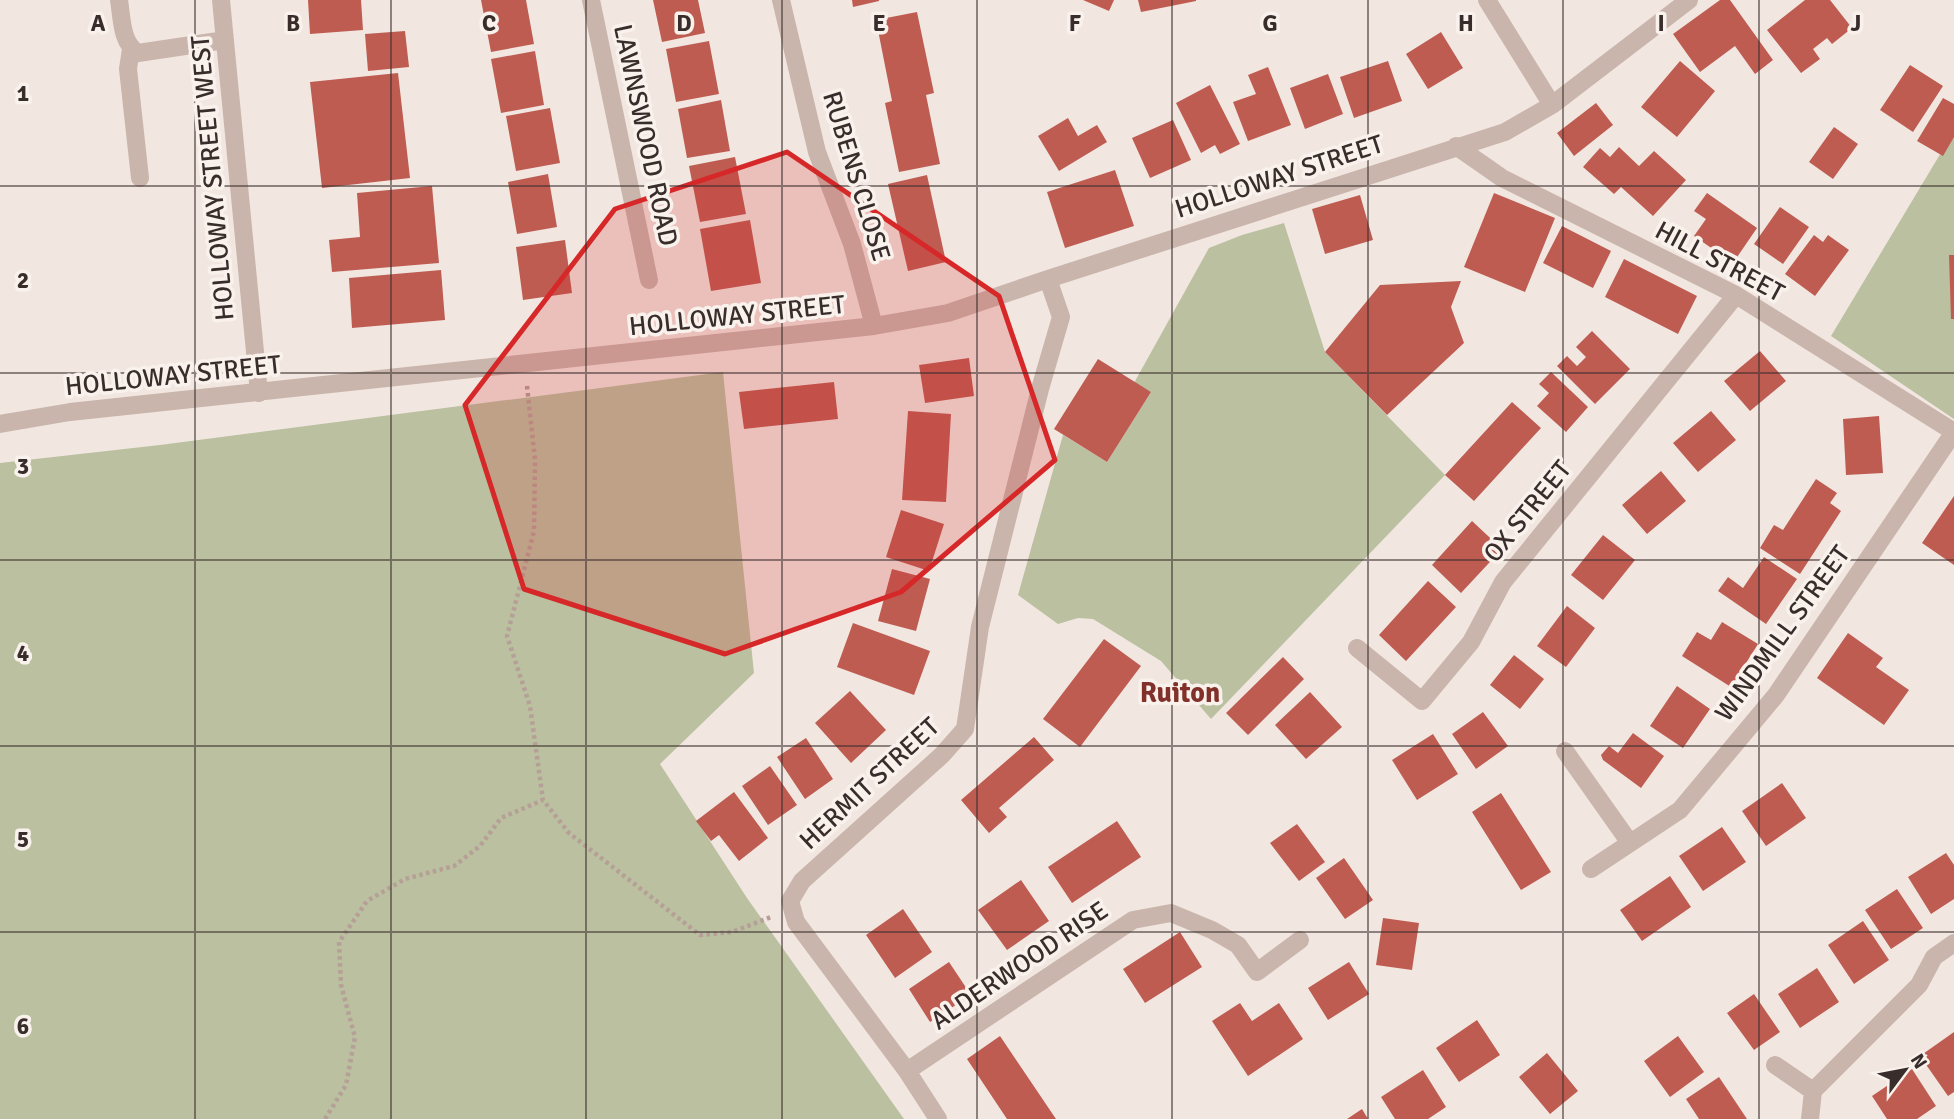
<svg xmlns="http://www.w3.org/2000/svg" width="1954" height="1119" font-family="Signika,sans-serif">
	<rect width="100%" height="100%" fill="#f1e7e0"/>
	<!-- green -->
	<path fill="#bac0a0" d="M 1954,131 L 1954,419 L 1831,336 Z
		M 1284,223 L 1325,352 L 1445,475 L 1211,719 L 1161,661 L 1093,619 L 1078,618 L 1058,624 L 1018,595 L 1063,435 L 1107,462 L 1151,392 L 1134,383 L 1209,248 L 1242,235 Z
		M 723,372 L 754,673 L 660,764 L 747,898 L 904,1119 L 0,1119 L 0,463 L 160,445 Z"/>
	<!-- building -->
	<path fill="#be5c52" d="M 308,0 L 361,0 L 363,30 L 310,34 Z
		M 481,0 L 526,0 L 534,44 L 491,52 Z
		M 653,0 L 698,0 L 705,33 L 662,42 Z
		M 852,0 L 879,0 L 879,1 L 853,7 Z
		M 1083,0 L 1114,0 L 1109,11 Z
		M 1138,0 L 1196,0 L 1196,1 L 1141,12 Z
		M 1720,0 L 1730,0 L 1773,60 L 1755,74 L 1735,46 L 1700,72 L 1673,34 Z
		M 1805,0 L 1830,0 L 1852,28 L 1832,44 L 1827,38 L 1813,49 L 1820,59 L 1801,73 L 1767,30 Z
		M 917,12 L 934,93 L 926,95 L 940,164 L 899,172 L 885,103 L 892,101 L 876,20 Z
		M 405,31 L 409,67 L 368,71 L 365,34 Z
		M 1441,32 L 1463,68 L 1428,89 L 1406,54 Z
		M 709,41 L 719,94 L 676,102 L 666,49 Z
		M 535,51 L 544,105 L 501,113 L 491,59 Z
		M 1388,61 L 1402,101 L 1354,118 L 1340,77 Z
		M 1680,61 L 1715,91 L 1677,137 L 1641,107 Z
		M 1910,65 L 1943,86 L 1913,132 L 1880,110 Z
		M 1268,67 L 1291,125 L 1248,141 L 1233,102 L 1256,94 L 1248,75 Z
		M 398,73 L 410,178 L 322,188 L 310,82 Z
		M 1328,74 L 1343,114 L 1305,129 L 1290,88 Z
		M 1210,85 L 1240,144 L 1220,154 L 1215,145 L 1201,153 L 1176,103 Z
		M 1943,98 L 1954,104 L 1954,137 L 1943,156 L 1917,141 Z
		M 721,100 L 730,151 L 687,158 L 678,109 Z
		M 1596,103 L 1613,125 L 1574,156 L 1557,133 Z
		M 550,108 L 560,163 L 516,171 L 506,116 Z
		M 1068,118 L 1078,136 L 1097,125 L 1107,142 L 1059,171 L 1038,136 Z
		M 1173,120 L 1191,160 L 1150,178 L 1132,138 Z
		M 1834,127 L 1858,144 L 1833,179 L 1809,162 Z
		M 1619,147 L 1639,166 L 1654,151 L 1686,180 L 1653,216 L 1621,187 L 1614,194 L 1583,167 L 1600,148 L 1610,157 Z
		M 735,157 L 746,214 L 700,222 L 689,166 Z
		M 1115,170 L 1134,226 L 1065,248 L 1047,192 Z
		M 548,174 L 557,227 L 517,234 L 508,182 Z
		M 927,175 L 946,262 L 908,271 L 888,184 Z
		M 432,186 L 439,263 L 332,272 L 329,240 L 360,237 L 357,193 Z
		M 1494,193 L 1555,218 L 1525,292 L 1464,267 Z
		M 1707,193 L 1757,228 L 1733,263 L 1694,236 L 1706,219 L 1694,211 Z
		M 1360,195 L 1373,240 L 1325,254 L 1312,209 Z
		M 1780,207 L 1809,227 L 1783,264 L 1754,244 Z
		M 750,220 L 761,283 L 711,291 L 700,229 Z
		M 1562,226 L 1611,251 L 1593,288 L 1543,263 Z
		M 1814,235 L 1823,242 L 1828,235 L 1849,250 L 1815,296 L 1785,274 Z
		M 565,240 L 572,293 L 523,300 L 516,247 Z
		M 1949,255 L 1954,255 L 1954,319 L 1951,319 Z
		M 1624,259 L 1697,296 L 1678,334 L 1605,297 Z
		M 441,270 L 445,320 L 352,328 L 349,278 Z
		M 1461,281 L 1451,307 L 1464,343 L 1387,415 L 1325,352 L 1380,285 Z
		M 1592,331 L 1630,369 L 1595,404 L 1557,366 L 1567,356 L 1577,366 L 1586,357 L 1576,347 Z
		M 1760,351 L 1786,381 L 1750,411 L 1724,381 Z
		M 969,358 L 974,396 L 925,403 L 919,365 Z
		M 1098,359 L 1151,392 L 1107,462 L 1054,429 Z
		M 1551,372 L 1588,407 L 1566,432 L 1537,406 L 1549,393 L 1539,384 Z
		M 834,382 L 838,419 L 744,429 L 739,392 Z
		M 1512,402 L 1541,428 L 1474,501 L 1445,475 Z
		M 908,411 L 951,414 L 946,502 L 902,500 Z
		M 1711,411 L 1736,440 L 1698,472 L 1673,443 Z
		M 1879,416 L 1883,473 L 1846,475 L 1843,419 Z
		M 1661,471 L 1686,501 L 1647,534 L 1622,505 Z
		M 1816,479 L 1837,493 L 1830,503 L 1841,511 L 1800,574 L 1760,548 L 1774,525 L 1783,530 Z
		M 1954,496 L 1954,565 L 1922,543 Z
		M 901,510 L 944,524 L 929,571 L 886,557 Z
		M 1472,521 L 1502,549 L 1461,593 L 1432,565 Z
		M 1603,535 L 1635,560 L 1603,600 L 1571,575 Z
		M 1764,557 L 1797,579 L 1766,624 L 1718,591 L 1728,577 L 1743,588 Z
		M 892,569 L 930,579 L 916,631 L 878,621 Z
		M 1428,581 L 1456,607 L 1406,661 L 1379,635 Z
		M 1567,606 L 1595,628 L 1566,667 L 1537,646 Z
		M 1722,622 L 1758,644 L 1731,687 L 1682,656 L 1697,632 L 1711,640 Z
		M 853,623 L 930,651 L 914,695 L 837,667 Z
		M 1848,633 L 1883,658 L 1876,667 L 1909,690 L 1884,725 L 1817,678 Z
		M 1104,639 L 1141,666 L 1080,747 L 1043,719 Z
		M 1514,655 L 1544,679 L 1520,709 L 1490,685 Z
		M 1283,657 L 1304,679 L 1248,735 L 1226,713 Z
		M 1677,686 L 1710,709 L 1683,748 L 1650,726 Z
		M 850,691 L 886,730 L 851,763 L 815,723 Z
		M 1310,692 L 1342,727 L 1306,759 L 1275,725 Z
		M 1483,712 L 1508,746 L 1476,769 L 1452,734 Z
		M 1633,733 L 1664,756 L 1641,788 L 1603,760 L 1601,755 L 1609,746 L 1618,753 Z
		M 1433,734 L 1458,774 L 1417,800 L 1392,760 Z
		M 1034,737 L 1054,760 L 999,808 L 1007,817 L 989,833 L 961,800 Z
		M 806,738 L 833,779 L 805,799 L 777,757 Z
		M 770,766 L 797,805 L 768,825 L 742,786 Z
		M 1782,783 L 1806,818 L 1766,846 L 1742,811 Z
		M 734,792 L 768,838 L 739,861 L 719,835 L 711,841 L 696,821 Z
		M 1501,793 L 1551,872 L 1521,890 L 1472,812 Z
		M 1117,821 L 1141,857 L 1072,903 L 1048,867 Z
		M 1297,824 L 1325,862 L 1299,881 L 1270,843 Z
		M 1722,827 L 1746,862 L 1703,891 L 1679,856 Z
		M 1946,853 L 1954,865 L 1954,899 L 1931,914 L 1908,877 Z
		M 1344,858 L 1373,900 L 1345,919 L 1316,878 Z
		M 1670,876 L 1691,907 L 1642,941 L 1620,910 Z
		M 1021,880 L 1049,921 L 1007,950 L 978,910 Z
		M 1897,889 L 1923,928 L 1891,949 L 1865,910 Z
		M 903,909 L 932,952 L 895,978 L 866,935 Z
		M 1383,918 L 1419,923 L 1412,970 L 1376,965 Z
		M 1863,921 L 1889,960 L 1854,984 L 1828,945 Z
		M 1180,932 L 1202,967 L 1145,1003 L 1123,969 Z
		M 949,962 L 971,995 L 930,1022 L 909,989 Z
		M 1349,962 L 1369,994 L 1328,1020 L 1308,988 Z
		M 1817,968 L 1839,1002 L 1800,1028 L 1778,994 Z
		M 1754,994 L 1780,1032 L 1754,1050 L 1727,1013 Z
		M 1240,1003 L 1252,1021 L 1279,1003 L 1303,1039 L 1248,1076 L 1212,1021 Z
		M 1477,1020 L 1500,1055 L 1459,1082 L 1436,1048 Z
		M 1954,1032 L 1954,1092 L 1948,1096 L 1920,1056 Z
		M 1000,1036 L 1056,1119 L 1007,1119 L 967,1059 Z
		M 1678,1036 L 1704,1072 L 1670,1097 L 1644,1061 Z
		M 1547,1053 L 1578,1091 L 1550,1114 L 1519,1077 Z
		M 1912,1069 L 1936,1106 L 1917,1119 L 1887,1119 L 1872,1096 Z
		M 1423,1070 L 1446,1107 L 1428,1119 L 1395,1119 L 1381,1097 Z
		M 1719,1077 L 1747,1119 L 1699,1119 L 1686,1099 Z
		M 1362,1109 L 1368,1119 L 1347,1119 Z"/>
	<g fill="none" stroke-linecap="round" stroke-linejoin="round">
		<!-- path -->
		<path stroke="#b59f96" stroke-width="4.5" stroke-dasharray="3.5 3.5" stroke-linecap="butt" d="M 527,386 L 535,460 L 534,531 L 507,636 L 530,706 L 543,800 L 569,833 L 700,935 L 732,932 L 771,917
			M 325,1119 L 346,1085 L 355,1037 L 341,985 L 339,942 L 367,901 L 405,879 L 454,866 L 480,846 L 501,818 L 543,800"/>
		<!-- minor -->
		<path stroke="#c9b5ac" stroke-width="18" d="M 119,0 C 122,18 121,43 138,53 L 225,40
			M 221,0 L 259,393
			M 591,0 L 649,280
			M 781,0 L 817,152 L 852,244 L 874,326
			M 1487,0 L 1552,105
			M 131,49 L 128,69 L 140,178
			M 1456,146 L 1502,178 L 1736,295 L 1954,432
			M 0,424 L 70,412 L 874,326 L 948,313 L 1048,279 L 1505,132 L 1552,105 L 1689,0
			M 1357,648 L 1422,701 L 1471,642 L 1503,582 L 1736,295
			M 1565,751 L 1630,843
			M 1591,869 L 1680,810 L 1776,695 L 1954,432
			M 1775,1065 L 1813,1091
			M 907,1071 L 1133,920 L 1171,913 L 1212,930 L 1238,945 L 1257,972 L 1300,940
			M 938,1119 L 907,1071 L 796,922 L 790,901 L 802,881 L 942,755 L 965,729 L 980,627 L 1040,389 L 1061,317 L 1048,279
			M 1810,1119 L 1813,1091 L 1919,985 L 1934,957 L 1954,943"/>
	</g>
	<!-- marked area -->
	<path fill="#d62828" fill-opacity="0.2" stroke="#d62828" stroke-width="5" stroke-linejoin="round" d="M 787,152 L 999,296 L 1055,460 L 901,592 L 725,654 L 524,589 L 465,405 L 615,209 Z"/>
	<!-- grid -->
	<path fill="none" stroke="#382d2b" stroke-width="2" stroke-opacity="0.55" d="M 195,0 L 195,1119M 391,0 L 391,1119M 586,0 L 586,1119M 782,0 L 782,1119M 977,0 L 977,1119M 1172,0 L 1172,1119M 1368,0 L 1368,1119M 1563,0 L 1563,1119M 1759,0 L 1759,1119M 0,186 L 1954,186M 0,373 L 1954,373M 0,560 L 1954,560M 0,746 L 1954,746M 0,932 L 1954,932"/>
	<g text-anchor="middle" stroke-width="7" stroke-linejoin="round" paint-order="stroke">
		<!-- street labels -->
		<g font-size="26" fill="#382d2b" stroke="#f9f1ec">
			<text transform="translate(646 135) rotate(78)" y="9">LAWNSWOOD ROAD</text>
			<text transform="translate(857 176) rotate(73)" y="9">RUBENS CLOSE</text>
			<text transform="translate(1279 176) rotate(-18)" y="9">HOLLOWAY STREET</text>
			<text transform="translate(212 178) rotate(-95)" y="9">HOLLOWAY STREET WEST</text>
			<text transform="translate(1720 261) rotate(28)" y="9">HILL STREET</text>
			<text transform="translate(737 315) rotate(-6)" y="9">HOLLOWAY STREET</text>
			<text transform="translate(173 375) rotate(-6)" y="9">HOLLOWAY STREET</text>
			<text transform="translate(1527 511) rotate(-51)" y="9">OX STREET</text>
			<text transform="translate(1782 633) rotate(-54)" y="9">WINDMILL STREET</text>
			<text transform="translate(869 783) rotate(-43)" y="9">HERMIT STREET</text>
			<text transform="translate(1019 965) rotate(-34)" y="9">ALDERWOOD RISE</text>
		</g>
		<!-- neighbourhood labels -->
		<g font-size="28" font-weight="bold" fill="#813129" stroke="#f9f1ec">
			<text x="1180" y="702">Ruiton</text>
		</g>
	</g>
	<g font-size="23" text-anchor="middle" font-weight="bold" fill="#382d2b" stroke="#f9f1ec" stroke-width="7" stroke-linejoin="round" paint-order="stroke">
		<text x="98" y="31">A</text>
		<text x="293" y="31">B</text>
		<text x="489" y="31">C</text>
		<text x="684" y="31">D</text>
		<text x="879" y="31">E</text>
		<text x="1075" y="31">F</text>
		<text x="1270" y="31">G</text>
		<text x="1466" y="31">H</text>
		<text x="1661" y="31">I</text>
		<text x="1856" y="31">J</text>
		<text x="23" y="101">1</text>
		<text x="23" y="288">2</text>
		<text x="23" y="474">3</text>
		<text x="23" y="661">4</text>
		<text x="23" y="847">5</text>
		<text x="23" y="1034">6</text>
	</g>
	<!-- north arrow -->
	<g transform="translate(1905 1070) rotate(58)" stroke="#f9f1ec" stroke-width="5" paint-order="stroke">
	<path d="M0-5L12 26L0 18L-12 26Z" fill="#382d2b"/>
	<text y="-10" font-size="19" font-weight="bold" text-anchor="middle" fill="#382d2b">N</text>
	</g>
</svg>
